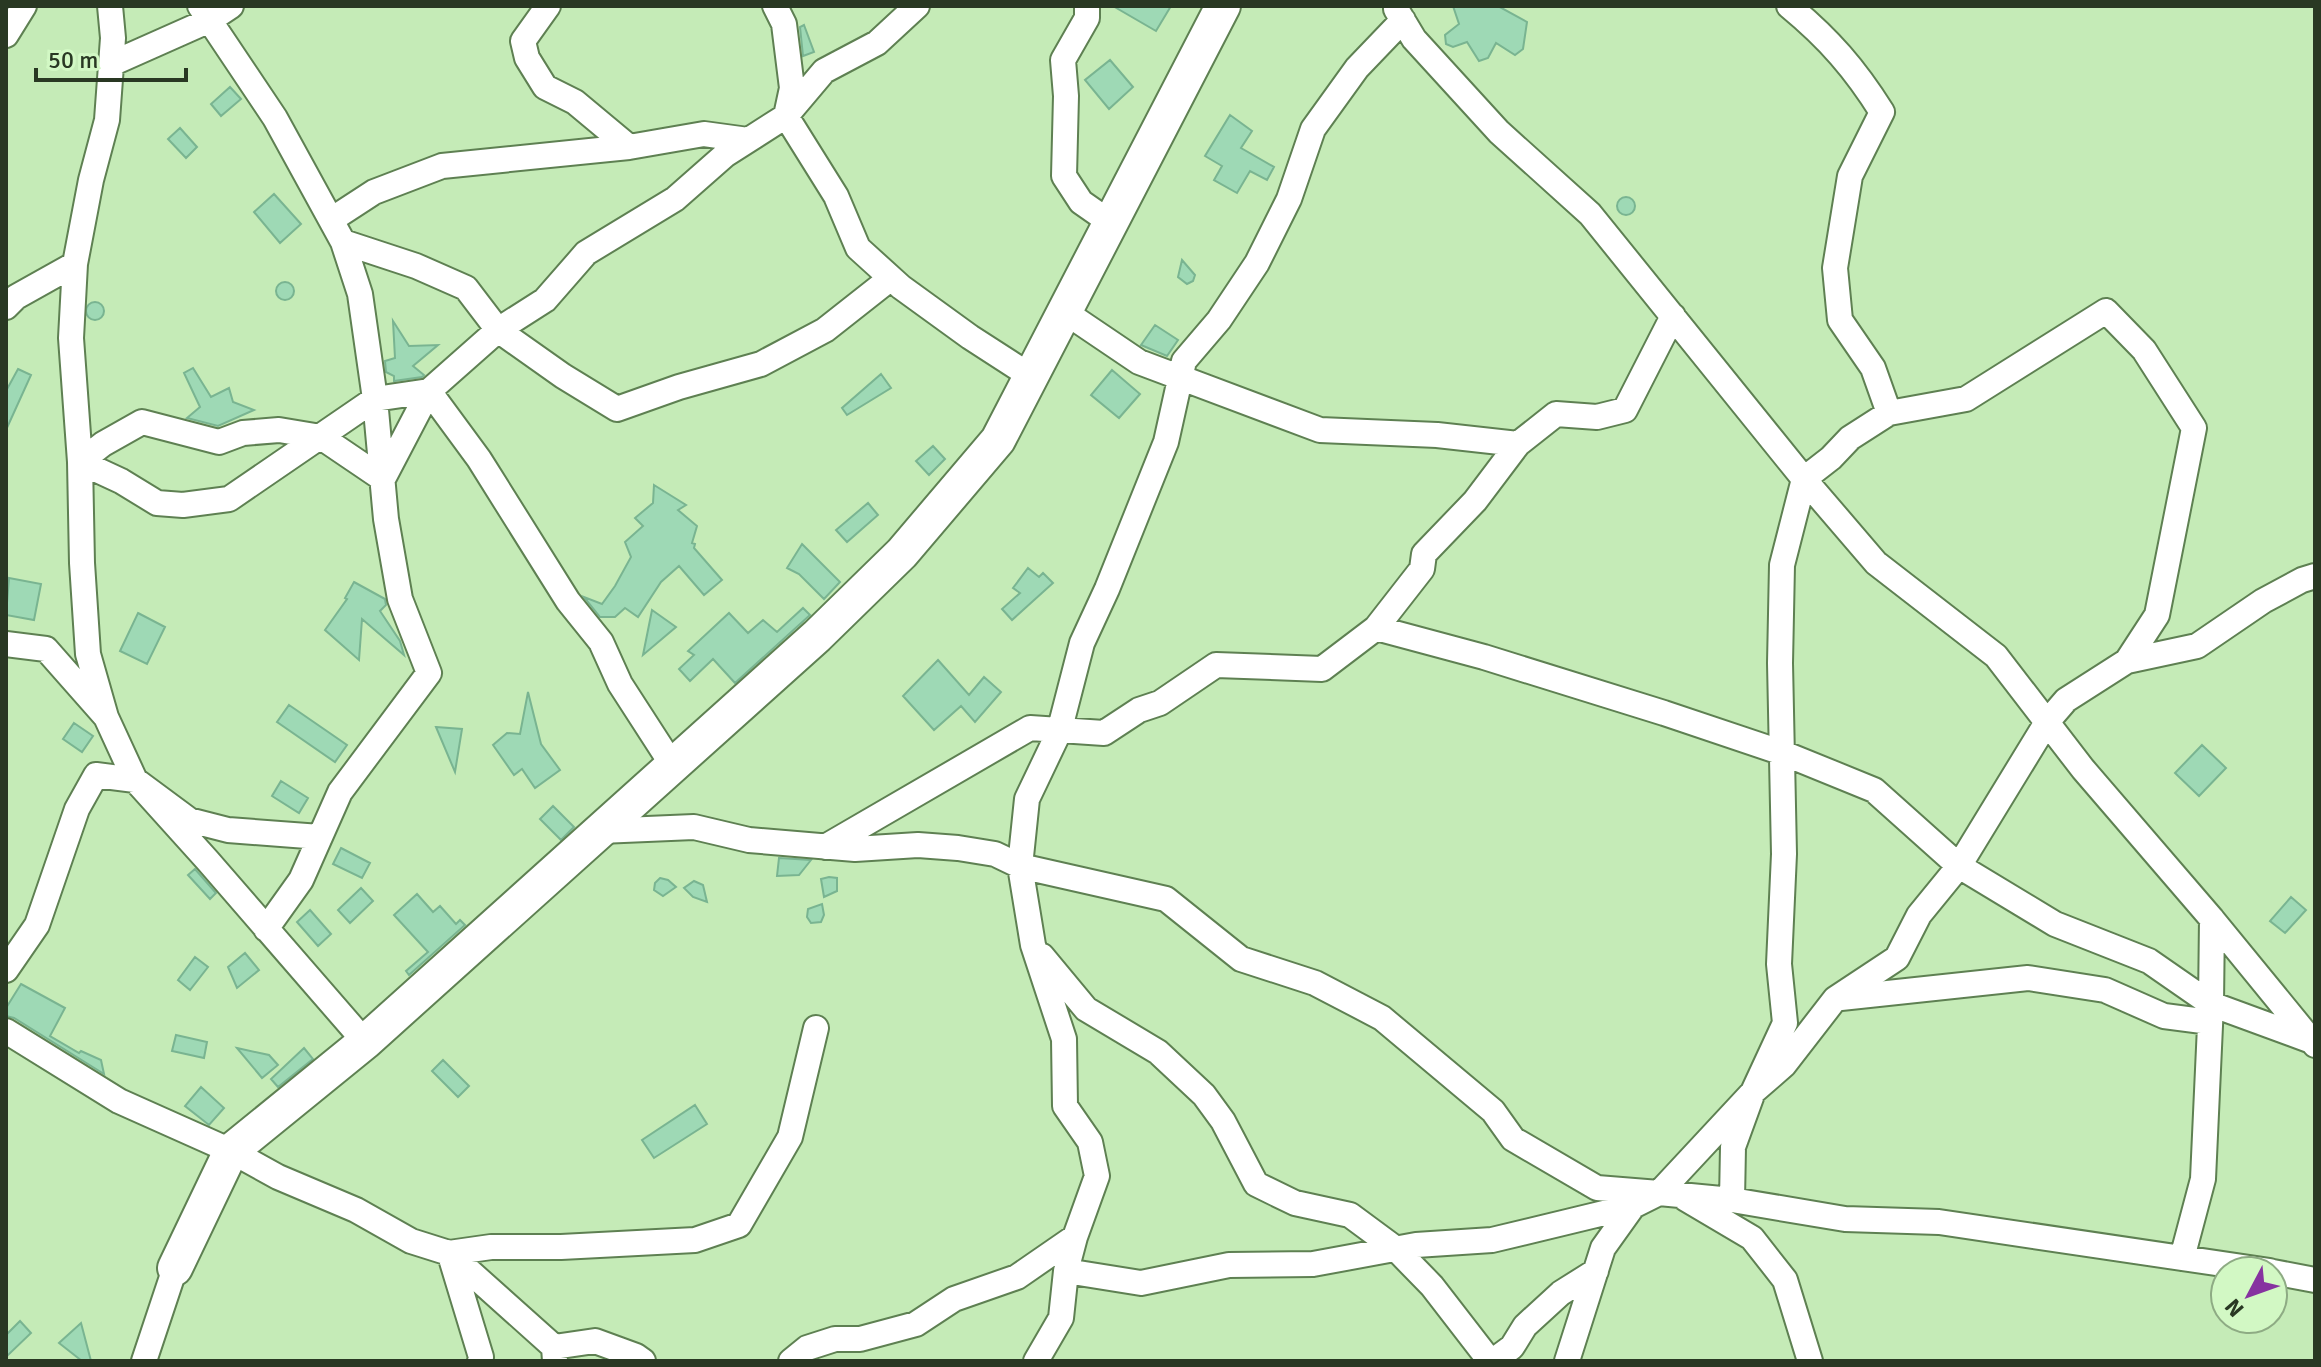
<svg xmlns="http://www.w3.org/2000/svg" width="2321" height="1367" font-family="Signika,sans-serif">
	<rect width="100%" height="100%" fill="#c5ebb7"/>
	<!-- building -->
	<path fill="#9ed9b5" stroke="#79b491" stroke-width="2" d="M 1113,6 L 1171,6 L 1156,31 Z
		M 1453,6 L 1498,6 L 1527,22 L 1523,49 L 1515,55 L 1496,43 L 1488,58 L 1479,61 L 1467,42 L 1453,47 L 1446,44 L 1445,35 L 1459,24 Z
		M 804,25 L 814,52 L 803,56 L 800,27 Z
		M 1110,60 L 1133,87 L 1109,109 L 1085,80 Z
		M 230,87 L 241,99 L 221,116 L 211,104 Z
		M 1230,115 L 1252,131 L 1241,148 L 1274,167 L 1267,180 L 1250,171 L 1237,193 L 1214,180 L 1222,166 L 1205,156 Z
		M 180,128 L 197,147 L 186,158 L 168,139 Z
		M 274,194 L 301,224 L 280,243 L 254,212 Z
		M1617 206a9 9 0 1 1 18 0a9 9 0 1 1-18 0Z
		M 1182,260 L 1195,275 L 1193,281 L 1187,284 L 1178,277 Z
		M276 291a9 9 0 1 1 18 0a9 9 0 1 1-18 0Z
		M86 311a9 9 0 1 1 18 0a9 9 0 1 1-18 0Z
		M 393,321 L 409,346 L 438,345 L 413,366 L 424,375 L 422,377 L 394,381 L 394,376 L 386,372 L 385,361 L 395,358 Z
		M 1155,325 L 1178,340 L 1167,356 L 1141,345 Z
		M 193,368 L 211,397 L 229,388 L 233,402 L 254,410 L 218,426 L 187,418 L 200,407 L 184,373 Z
		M 18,369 L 31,375 L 6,430 L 6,391 Z
		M 1112,370 L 1140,394 L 1119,418 L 1091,395 Z
		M 881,374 L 891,388 L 847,415 L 842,408 Z
		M 933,446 L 945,459 L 929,475 L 916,461 Z
		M 654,485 L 686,505 L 678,510 L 697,526 L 692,543 L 695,544 L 694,548 L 722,580 L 704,595 L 679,566 L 661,582 L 638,617 L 625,608 L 615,617 L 600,617 L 584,597 L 602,604 L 615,586 L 631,557 L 625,542 L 643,526 L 635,518 L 653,503 Z
		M 868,503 L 878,515 L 847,542 L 836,530 Z
		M 802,544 L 840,582 L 824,599 L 799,574 L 787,568 Z
		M 1028,568 L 1039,577 L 1043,573 L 1053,583 L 1012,620 L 1002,609 L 1020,593 L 1013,588 Z
		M 9,578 L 41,584 L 34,620 L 6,615 Z
		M 354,582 L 385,599 L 386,605 L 380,611 L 400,641 L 404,655 L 362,619 L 359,660 L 325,630 L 347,599 L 345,598 Z
		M 803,608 L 810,615 L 735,683 L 713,659 L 690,681 L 679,669 L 694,655 L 688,651 L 729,613 L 748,633 L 763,620 L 777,632 Z
		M 652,610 L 676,627 L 643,655 Z
		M 138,613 L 165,627 L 147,664 L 120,651 Z
		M 938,660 L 969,695 L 984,677 L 1001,692 L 975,722 L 961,706 L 934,730 L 903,696 Z
		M 528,692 L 541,744 L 560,770 L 535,788 L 522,769 L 514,775 L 493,745 L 507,733 L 520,734 Z
		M 289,705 L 347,745 L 335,762 L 277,722 Z
		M 74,723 L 93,736 L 82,752 L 63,739 Z
		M 436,727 L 462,729 L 455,772 Z
		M 2202,745 L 2226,768 L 2199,796 L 2175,773 Z
		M 281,781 L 308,798 L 299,813 L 272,796 Z
		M 553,806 L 574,827 L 561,840 L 540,819 Z
		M 341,848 L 370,863 L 362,878 L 333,864 Z
		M 779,858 L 811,860 L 799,875 L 777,876 Z
		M 195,869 L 216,893 L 210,899 L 188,875 Z
		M 829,877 L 837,878 L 837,891 L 824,897 L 821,879 Z
		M 660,878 L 668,880 L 676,887 L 663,896 L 654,890 L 655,883 Z
		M 694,881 L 703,885 L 707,902 L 693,897 L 684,888 Z
		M 361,888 L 373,901 L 350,923 L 338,910 Z
		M 417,894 L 433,912 L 440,906 L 456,924 L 460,920 L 465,925 L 409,975 L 406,971 L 428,952 L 394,915 Z
		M 2291,897 L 2306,910 L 2285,933 L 2270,921 Z
		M 822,904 L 824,915 L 821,922 L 811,923 L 807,917 L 808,909 Z
		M 310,910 L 331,934 L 318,946 L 297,922 Z
		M 245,953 L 259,970 L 237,988 L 228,967 Z
		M 195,957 L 208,967 L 190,990 L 178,980 Z
		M 21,984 L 65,1008 L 50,1036 L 79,1053 L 81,1051 L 101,1060 L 104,1074 L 14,1018 L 6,1016 L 6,1008 Z
		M 176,1035 L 207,1042 L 204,1058 L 172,1051 Z
		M 237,1048 L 269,1055 L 278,1065 L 262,1078 Z
		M 304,1048 L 313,1059 L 278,1087 L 271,1079 Z
		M 443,1060 L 469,1086 L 458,1097 L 432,1071 Z
		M 201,1087 L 224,1108 L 209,1125 L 185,1106 Z
		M 695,1105 L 707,1124 L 654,1158 L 642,1140 Z
		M 20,1321 L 31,1333 L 6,1357 L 6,1335 Z
		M 81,1323 L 91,1361 L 82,1361 L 59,1343 Z"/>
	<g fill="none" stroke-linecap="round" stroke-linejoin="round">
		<defs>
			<path id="street" d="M 200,6 L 275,118 L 343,242 L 360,294 L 375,399 L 386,519 L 400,599 L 429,673 L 340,792 L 301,880 L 266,929
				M 548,6 L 523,41 L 527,58 L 545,87 L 575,102 L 629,147
				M 775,6 L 784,24 L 792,88 L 786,116 L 836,196 L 858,248 L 901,287 L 970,337 L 1032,377
				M 1087,6 L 1087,18 L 1063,60 L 1066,96 L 1064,176 L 1081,202 L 1111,223
				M 1396,9 L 1414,39 L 1499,132 L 1590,214 L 1804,479 L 1876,563 L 1996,656 L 2083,769 L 2212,919 L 2315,1045
				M 1403,20 L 1357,68 L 1313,129 L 1289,199 L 1257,263 L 1219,320 L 1184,361 L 1166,442 L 1107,589 L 1082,643 L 1059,732 L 1027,799 L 1020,866 L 1166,899 L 1241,959 L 1315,983 L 1382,1018 L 1493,1111 L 1513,1139 L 1597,1188 L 1659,1193 L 1753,1092 L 1785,1023 L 1779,964 L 1784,854 L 1780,663 L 1782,565 L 1804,479 L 1831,458 L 1850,438 L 1889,413 L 1873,368 L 1840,320 L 1835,268 L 1850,176 L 1882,112 C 1855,69 1829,39 1789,6
				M 6,35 L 24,6
				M 111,64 L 210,20 L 231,6
				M 331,220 L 374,192 L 442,166 L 629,147 L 704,134 L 748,140
				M 343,242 L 416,266 L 466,288 L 498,330 L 563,376 L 617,409 L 679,387 L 761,364 L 825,330 L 891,278
				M 6,307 L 16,297 L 75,264
				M 1065,312 L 1139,362 L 1320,430 L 1437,435 L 1518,444
				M 1889,413 L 1966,399 L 2106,311 L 2144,350 L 2194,428 L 2157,615 L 2127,661
				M 1376,628 L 1484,657 L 1664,713 L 1783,753 L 1874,790 L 1959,866 L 2055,924 L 2149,961 L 2211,1004 L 2309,1040
				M 6,644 L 46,649 L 106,717 L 135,780 L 208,861 L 365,1042
				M 106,717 L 88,654 L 82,563 L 80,462 L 71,338 L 75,264 L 91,180 L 107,120 L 113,38 L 110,6
				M 673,766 L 620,684 L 601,642 L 568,601 L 479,459 L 429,391 L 383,479 L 321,437 L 279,430 L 243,433 L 219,442 L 142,422 L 103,444 L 80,462 L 121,481 L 157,503 L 183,505 L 229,499 L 375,399 L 429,391 L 498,330 L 545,300 L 586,253 L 675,199 L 725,155 L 786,116 L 824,71 L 877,43 L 917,6
				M 600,831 L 694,827 L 749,840 L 855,849 L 918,845 L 958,848 L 995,854 L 1020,866 L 1033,945 L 1064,1039 L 1065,1106 L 1090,1142 L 1097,1176 L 1075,1237 L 1066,1271 L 1061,1318 L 1036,1361
				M 825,847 L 1030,728 L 1104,733 L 1139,710 L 1160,703 L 1216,665 L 1322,669 L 1376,628 L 1422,569 L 1424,554 L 1475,501 L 1518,444 L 1556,414 L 1597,417 L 1625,410 L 1673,316
				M 1042,956 L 1086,1009 L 1158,1052 L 1204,1095 L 1223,1121 L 1256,1184 L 1295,1203 L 1350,1215 L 1396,1249 L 1432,1286 L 1490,1361
				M 6,970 L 37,925 L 77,809 L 96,775 L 135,780 L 189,820 L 228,830 L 320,837
				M 1841,998 L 2028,978 L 2105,990 L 2164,1016 L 2210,1022
				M 6,1031 L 119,1101 L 231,1151 L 278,1177 L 356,1210 L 411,1241 L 449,1253 L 491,1247 L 561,1247 L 695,1240 L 739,1225 L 790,1137 L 816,1028
				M 1686,1199 L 1752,1238 L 1785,1280 L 1810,1361
				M 1732,1200 L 1733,1147 L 1753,1092 L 1784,1065 L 1835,999 L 1897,958 L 1919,915 L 1959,866 L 2047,722 L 2066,700 L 2127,661 L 2197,646 L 2263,601 L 2302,580 L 2315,576
				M 449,1253 L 554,1347 L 555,1361
				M 450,1255 L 481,1357 L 480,1361
				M 2182,1258 L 2203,1179 L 2211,1004 L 2212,919
				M 1066,1271 L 1141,1283 L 1229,1265 L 1313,1264 L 1416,1245 L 1492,1240 L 1633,1206 L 1659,1193 L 1732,1200 L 1845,1219 L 1939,1222 L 2270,1271
				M 2273,1272 L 2315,1280
				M 554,1347 L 595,1341 L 636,1356 L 643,1361
				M 144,1361 L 175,1268
				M 791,1361 L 807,1348 L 835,1339 L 860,1339 L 916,1324 L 954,1299 L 1017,1277 L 1075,1237
				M 1493,1361 L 1512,1347 L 1525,1326 L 1561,1293 L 1596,1271
				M 1567,1361 L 1603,1248 L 1633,1206"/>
			<path id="secondary" d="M 175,1268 L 231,1151 L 365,1042 L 817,636 L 902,553 L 998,440 L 1223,6"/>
		</defs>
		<!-- street casing -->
		<use href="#street" stroke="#5e8052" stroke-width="28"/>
		<!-- secondary casing -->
		<use href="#secondary" stroke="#5e8052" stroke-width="38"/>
		<!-- street -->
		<use href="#street" stroke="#fff" stroke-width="24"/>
		<!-- secondary -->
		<use href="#secondary" stroke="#fff" stroke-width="34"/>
	</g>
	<!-- border -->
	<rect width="2321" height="1367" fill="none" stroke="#293823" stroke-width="16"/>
	<!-- north arrow -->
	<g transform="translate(2249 1295) rotate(229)"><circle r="38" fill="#d2f8c4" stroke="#8eab84" stroke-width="2"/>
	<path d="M0-6L14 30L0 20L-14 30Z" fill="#8632a0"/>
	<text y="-12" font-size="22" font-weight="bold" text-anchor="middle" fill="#293823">N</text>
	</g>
	<!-- scale -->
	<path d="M36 68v12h150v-12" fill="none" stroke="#293823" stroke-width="4"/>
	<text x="48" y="68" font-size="24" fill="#293823" stroke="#d2f8c4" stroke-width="6" paint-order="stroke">50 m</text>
</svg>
